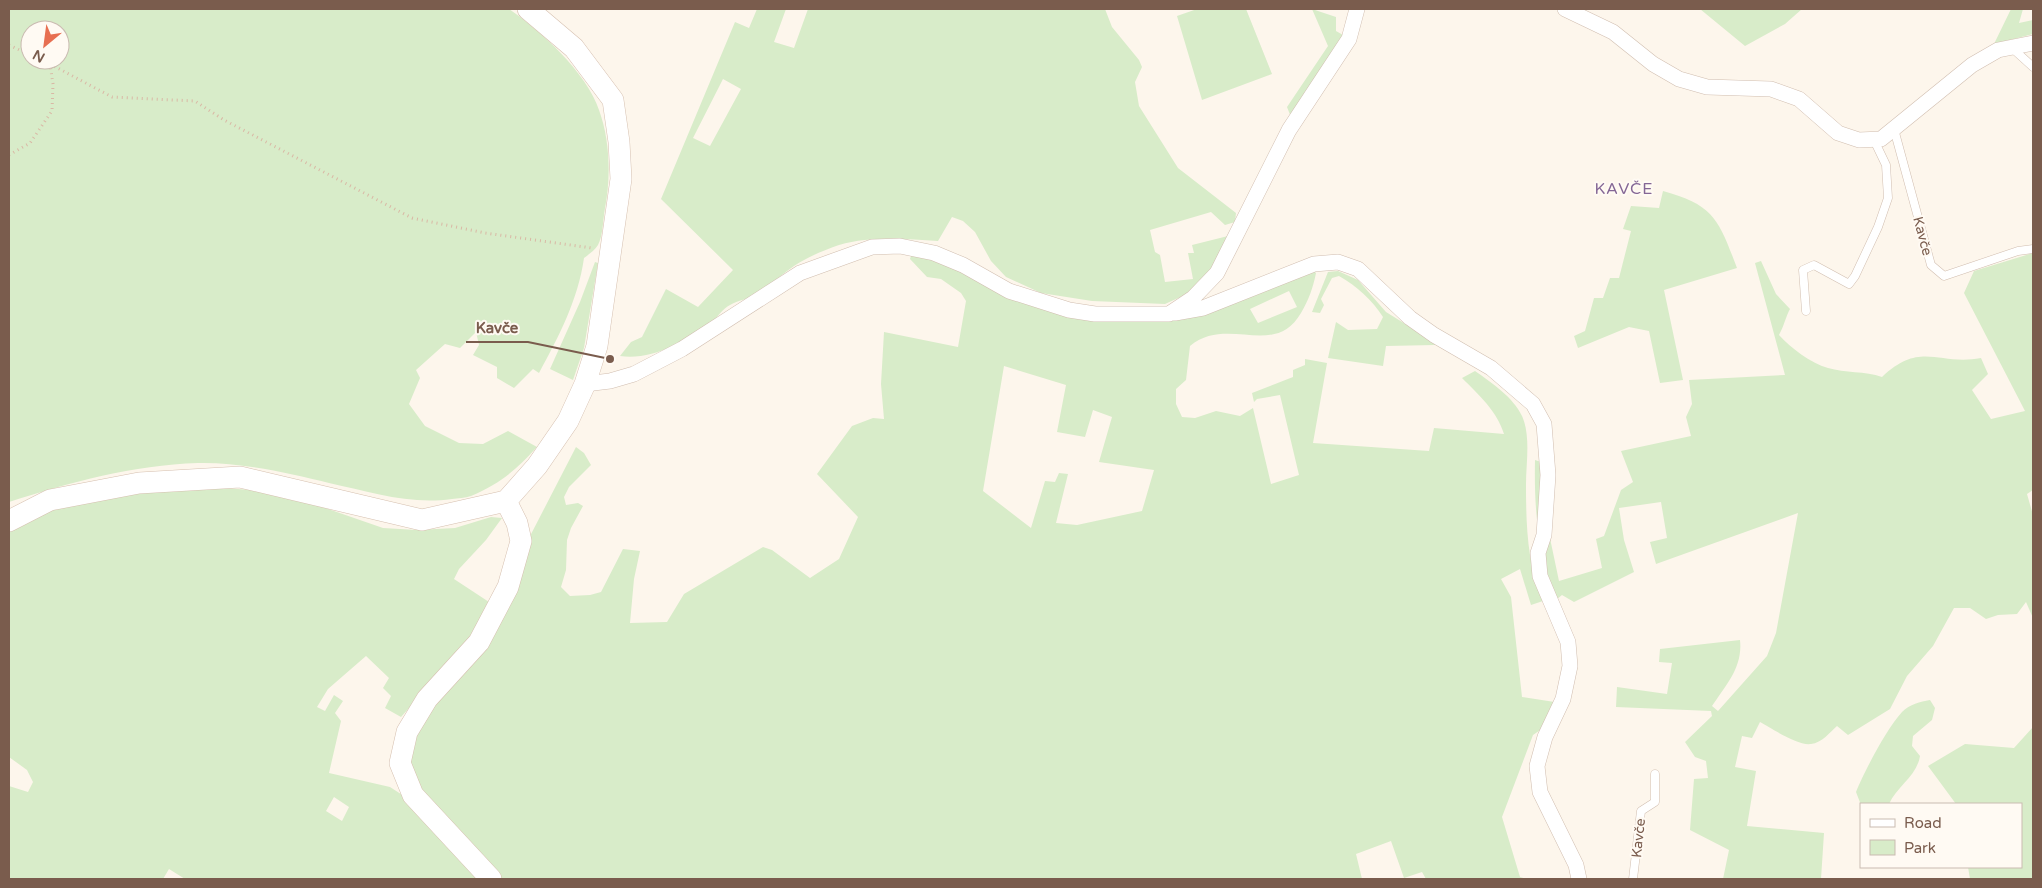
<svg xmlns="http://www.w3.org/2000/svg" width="2042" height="888" font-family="'Varela Round',sans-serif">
	<rect width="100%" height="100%" fill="#fdf6ec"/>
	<!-- green -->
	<path fill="#d8ecc9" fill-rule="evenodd" d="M 9,9 L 509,9 C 540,30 587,73 599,110 C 610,140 611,177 605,208 C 603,219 603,236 598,245 C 595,250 588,255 584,258 C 578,300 559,336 539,373 L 533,369 L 514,388 L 497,378 L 497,367 L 473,355 L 479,345 L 476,332 L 460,348 L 445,344 L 416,370 L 420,378 L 409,404 L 425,426 L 459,443 L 483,444 L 508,431 L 537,447 C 516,470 501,483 471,496 C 465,498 458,498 452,499 C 409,505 371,492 329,483 C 289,473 240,462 198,463 C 133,465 71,482 9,502 ZM 30,30 L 60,30 L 60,60 L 30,60 Z
		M 757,9 L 786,9 L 774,42 L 794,48 L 808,9 L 1105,9 L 1112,27 L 1139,60 L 1142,67 L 1135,82 L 1139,106 L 1178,168 L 1236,213 L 1235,222 L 1225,225 L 1211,212 L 1150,230 L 1155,252 L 1160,255 L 1165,282 L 1193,279 L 1188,253 L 1194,253 L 1192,245 L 1228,236 L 1232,240 L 1196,290 L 1165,304 L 1092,301 L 1041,293 L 1006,277 L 991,261 L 975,232 L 963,221 L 952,217 L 938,241 C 905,239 871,236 839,245 C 825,250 807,257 794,266 C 782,274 771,285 758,293 C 749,299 739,300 730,305 C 723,308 717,318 711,323 C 687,341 651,361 620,356 L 631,342 L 642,337 L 666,289 L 698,307 L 733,270 L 661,199 L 735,22 L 749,28 ZM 723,79 L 741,89 L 710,146 L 693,138 Z
		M 1197,9 L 1246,9 L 1272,74 L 1202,100 L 1177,16 Z
		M 1312,9 L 1336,17 L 1336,31 L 1343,35 L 1291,117 L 1287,107 L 1328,46 Z
		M 1700,9 L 1802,9 L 1785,24 L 1745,46 Z
		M 2011,9 L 2023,9 L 2019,23 L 2033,20 L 2033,34 L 1994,44 Z
		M 1663,191 C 1715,205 1719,221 1737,268 L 1664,290 L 1683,380 L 1660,383 L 1649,331 L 1629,327 L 1578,348 L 1574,336 L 1585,331 L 1594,298 L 1603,298 L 1610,278 L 1619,278 L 1631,231 L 1623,229 L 1631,206 L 1659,208 Z
		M 912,253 L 944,262 L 995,290 L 1152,321 L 1311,269 L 1316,273 C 1313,288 1309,299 1301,313 C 1274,359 1228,315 1190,346 L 1186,380 L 1176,389 L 1176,404 L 1182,417 L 1195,418 L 1216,411 L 1240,416 L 1253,408 L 1271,484 L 1299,475 L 1280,395 L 1257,399 L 1254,402 L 1252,393 L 1293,377 L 1293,370 L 1305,365 L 1305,359 L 1327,363 L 1313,443 L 1429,451 L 1434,428 L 1504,434 C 1497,411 1479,395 1462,378 L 1475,371 C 1492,383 1513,397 1522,416 C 1531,436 1526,463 1526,484 C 1526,524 1527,564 1543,601 L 1531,605 L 1520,569 L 1501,579 L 1511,597 L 1522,697 L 1561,703 L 1552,722 L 1533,735 L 1502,817 L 1520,877 L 1527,879 L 1426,879 L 1422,872 L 1404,878 L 1391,841 L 1356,854 L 1362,879 L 500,879 L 424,794 L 409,766 L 411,737 L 528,540 L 576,447 L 584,453 L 591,465 L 569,487 L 564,497 L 566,505 L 578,503 L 583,506 L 571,528 L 567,540 L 566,570 L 561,587 L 570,596 L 590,595 L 601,592 L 623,549 L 640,551 L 634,579 L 630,623 L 667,622 L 684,594 L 763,547 L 772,550 L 810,578 L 839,559 L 858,517 L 817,474 L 852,426 L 873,418 L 884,419 L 881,384 L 884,332 L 958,347 L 966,301 L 961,293 L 941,279 L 927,277 L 910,259 ZM 1289,291 L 1297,307 L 1258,323 L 1250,309 ZM 1004,366 L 1066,385 L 1057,432 L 1085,437 L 1093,410 L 1112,417 L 1099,462 L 1154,470 L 1142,511 L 1077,525 L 1056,523 L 1068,474 L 1059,473 L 1055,482 L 1045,481 L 1031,528 L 983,491 Z
		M 2033,253 L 2033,490 L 2027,494 L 2033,515 L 2033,618 L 2026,602 L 2017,614 L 1998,615 L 1986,619 L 1970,608 L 1954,608 L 1933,646 L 1907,676 L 1890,709 L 1848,735 L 1837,726 C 1830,732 1822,743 1811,744 C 1798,746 1771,728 1760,722 L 1752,738 L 1742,736 L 1735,767 L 1756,771 L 1747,826 L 1824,833 L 1821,879 L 1723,879 L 1729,850 L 1690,830 L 1694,779 L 1708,778 L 1706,761 L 1695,757 L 1685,742 L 1712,716 L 1711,711 L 1616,707 L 1617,687 L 1667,694 L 1672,663 L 1659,662 L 1660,649 L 1740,640 C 1743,667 1726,685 1712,706 L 1718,711 L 1767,656 L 1776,633 L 1798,513 L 1656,564 L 1650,542 L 1667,538 L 1661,502 L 1619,508 L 1624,540 L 1634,572 L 1574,602 L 1562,595 L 1556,600 C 1538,550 1534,513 1535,460 L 1541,462 L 1547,524 L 1559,581 L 1602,568 L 1596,539 L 1604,536 L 1621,490 L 1633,482 L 1621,451 L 1691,436 L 1686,417 L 1692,404 L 1689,380 L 1785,375 L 1755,263 L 1761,261 L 1776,294 L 1790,309 C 1786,316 1784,326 1779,335 C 1791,348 1810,363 1828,368 C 1845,373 1865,371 1882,377 C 1921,340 1938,366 1981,358 L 1988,374 L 1972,390 L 1991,419 L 2025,411 L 1964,293 L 1974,271 Z
		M 595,262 L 598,263 L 584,348 L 573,380 L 550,369 L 580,302 Z
		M 1338,271 L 1358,280 L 1386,312 L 1436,343 L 1435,345 L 1386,346 L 1383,366 L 1328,358 L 1336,322 L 1348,330 L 1377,329 L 1383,317 C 1372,300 1357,286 1339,276 L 1332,278 L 1321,299 L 1324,305 L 1320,313 L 1312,312 L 1328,272 Z
		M 199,486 L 251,490 L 305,501 L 383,528 L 417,530 L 455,528 L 491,517 L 502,518 L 486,540 L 459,569 L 454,579 L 489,602 L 465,645 L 401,717 L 385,708 L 391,696 L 383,688 L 389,678 L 366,656 L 328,689 L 317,707 L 325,711 L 334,695 L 343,701 L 335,713 L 341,721 L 329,773 L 390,787 L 407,798 L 481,879 L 185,879 L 169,869 L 163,879 L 9,879 L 9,786 L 28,792 L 33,782 L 27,770 L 9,757 L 9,528 C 68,499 134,490 199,486 ZM 334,797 L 349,807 L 342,821 L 326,811 Z
		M 1930,700 L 1935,708 L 1932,720 L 1913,736 L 1912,746 L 1920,756 C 1917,776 1897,786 1889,804 L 1861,805 L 1856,792 C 1864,772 1887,728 1902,712 C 1910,704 1920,702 1930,700 Z
		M 2033,727 L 2033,879 L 1970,879 L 1968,867 L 2021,867 L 2021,804 L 1956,804 L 1928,766 L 1965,744 L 2014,748 Z"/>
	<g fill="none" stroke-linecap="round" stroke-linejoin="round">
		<defs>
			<path id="lane" d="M 2011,47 L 2033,67
				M 1894,129 L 1931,265 L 1944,276 L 2018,251 L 2033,249
				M 1806,311 L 1803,270 L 1814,265 L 1849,284 L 1855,276 L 1878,227 L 1888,198 L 1886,165 L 1874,140
				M 1633,879 L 1641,811 L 1655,802 L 1655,774"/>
			<path id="street" d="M 1565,9 L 1613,32 L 1653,64 L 1679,79 L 1707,87 L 1771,89 L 1799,99 L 1838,133 L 1859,140 L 1881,139 L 1972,65 L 1998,50 L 2033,43
				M 1175,313 L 1203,308 L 1314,264 L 1338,262 L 1358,269 L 1410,318 L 1434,335 L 1491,368 L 1533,404 L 1544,424 L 1548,475 L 1544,535 L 1538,553 L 1540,576 L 1568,642 L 1570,666 L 1563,699 L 1545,737 L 1537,766 L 1540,792 L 1576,865 L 1579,879
				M 585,384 L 610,381 L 634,374 L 682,349 L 800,273 L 872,247 L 900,246 L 934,253 L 963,265 L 1009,291 L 1069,310 L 1095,314 L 1169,314 L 1193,298 L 1217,273 L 1289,130 L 1349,39 L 1357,9"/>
			<path id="secondary" d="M 9,521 L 50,500 L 139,483 L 240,477 L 422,520 L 506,501 L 537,466 L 568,421 L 585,384 L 597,346 L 621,179 L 619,142 L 613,100 L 574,48 L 528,9
				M 491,879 L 413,795 L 400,763 L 407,732 L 427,699 L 479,642 L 508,587 L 521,541 L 517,523 L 506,501"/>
		</defs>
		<!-- lane casing -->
		<use href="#lane" stroke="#d1beb0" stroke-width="9"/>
		<!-- street casing -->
		<use href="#street" stroke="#d1beb0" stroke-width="16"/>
		<!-- secondary casing -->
		<use href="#secondary" stroke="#d6c0b0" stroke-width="22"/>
		<!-- path -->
		<path stroke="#d9b8a5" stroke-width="3" stroke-dasharray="1 4" stroke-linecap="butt" d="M 9,45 L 30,55
			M 50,64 L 112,97 L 195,101 L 224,120 L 412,218 L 485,233 L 592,248
			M 9,155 L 30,143 L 52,111 L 53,84 L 50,64 L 41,60"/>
		<!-- lane -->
		<use href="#lane" stroke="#fff" stroke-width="8"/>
		<!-- street -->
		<use href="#street" stroke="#fff" stroke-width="15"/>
		<!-- secondary -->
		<use href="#secondary" stroke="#fff" stroke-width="21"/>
	</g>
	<g text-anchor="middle" stroke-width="4" stroke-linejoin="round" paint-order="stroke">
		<!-- street labels -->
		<g font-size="14" fill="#7a5c4d" stroke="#fffaf3">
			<text transform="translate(1923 236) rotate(75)" y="5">Kavče</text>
			<text transform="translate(1638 838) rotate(-84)" y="5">Kavče</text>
		</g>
		<!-- quarter labels -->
		<g font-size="16" letter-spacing="1" fill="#846695" stroke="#fffaf3">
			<text x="1624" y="194">KAVČE</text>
		</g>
	</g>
	<!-- callouts -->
	<path fill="none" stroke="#7a5c4d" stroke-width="2" d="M610 359L528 342H466"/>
	<circle fill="#7a5c4d" stroke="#fffaf3" stroke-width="2" cx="610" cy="359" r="5"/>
	<g font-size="15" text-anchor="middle" font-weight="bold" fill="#7a5c4d" stroke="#fffaf3" stroke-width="4" stroke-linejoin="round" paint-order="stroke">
		<text x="497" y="333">Kavče</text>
	</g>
	<!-- border -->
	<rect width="2042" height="888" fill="none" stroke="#7a5c4d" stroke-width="20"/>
	<!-- legend -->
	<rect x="1860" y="803" width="162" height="65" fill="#fffaf3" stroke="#cabbb1"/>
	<rect x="1870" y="819" width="25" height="8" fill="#ffffff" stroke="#cabbb1"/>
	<text x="1904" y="828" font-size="15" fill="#7a5c4d">Road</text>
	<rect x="1870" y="840" width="25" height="15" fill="#d8ecc9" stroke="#cabbb1"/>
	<text x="1904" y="853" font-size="15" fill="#7a5c4d">Park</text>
	<!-- north arrow -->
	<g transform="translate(45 45) rotate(209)"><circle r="24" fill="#fffaf3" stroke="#cabbb1"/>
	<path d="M0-4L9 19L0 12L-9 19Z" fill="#e76f51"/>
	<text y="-8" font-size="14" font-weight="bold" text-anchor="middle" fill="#7a5c4d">N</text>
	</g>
</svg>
